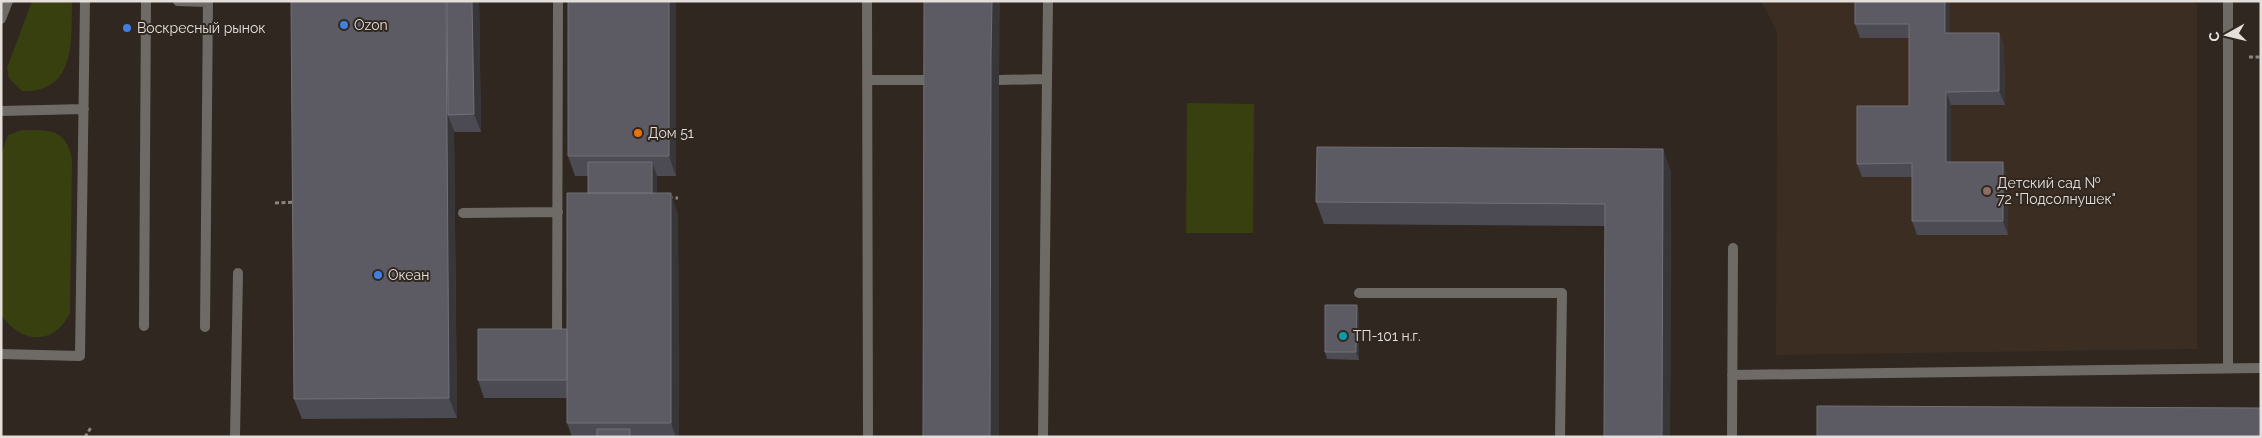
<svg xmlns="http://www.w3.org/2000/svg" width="2262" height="438" font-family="Raleway,sans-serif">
	<rect width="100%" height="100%" fill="#2f2720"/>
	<!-- built -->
	<path fill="#3b2d22" d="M 1761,1 L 2193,1 L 2197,5 L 2197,349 L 1776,355 L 1777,32 Z"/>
	<!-- green -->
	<path fill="#384010" d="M 32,1 L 72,1 C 71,39 77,93 22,91 L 9,78 L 7,68 Z
		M 1187,103 L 1254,104 L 1253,233 L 1186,233 Z
		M 22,130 C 49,130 66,128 72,159 L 70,313 C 54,346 21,344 1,315 L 1,154 L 8,135 Z"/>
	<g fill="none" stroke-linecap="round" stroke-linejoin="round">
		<!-- path -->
		<path stroke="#8b847f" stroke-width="3" stroke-dasharray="4 2.5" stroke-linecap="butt" d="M 2249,57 L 2261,57
			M 669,198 L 678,198
			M 275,203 L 296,202
			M 85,437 L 92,426"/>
		<!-- service -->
		<path stroke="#6e6a66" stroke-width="10" d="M 178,1 L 208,2
			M 867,1 L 868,437
			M 1047,79 L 1048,1
			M 867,80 L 932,80
			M 999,80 L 1047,79 L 1043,437
			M 1,111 L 84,109
			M 463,213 L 558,212
			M 1359,293 L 1562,293 L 1560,437
			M 144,326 L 146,1
			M 205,327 L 208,1
			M 557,340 L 558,1
			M 1,354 L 80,356 L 85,1
			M 2228,368 L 2228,1
			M 1732,375 L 2261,368
			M 235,437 L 238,273
			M 1732,437 L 1733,248"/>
		<!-- minor -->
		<path stroke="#6e6a66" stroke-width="10" d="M 1,19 L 8,1"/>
	</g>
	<!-- wall -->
	<path fill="#4c4b54" d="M 479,1 L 481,132 L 455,132 L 454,131 L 457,418 L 302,419 L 294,399 Z
		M 676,1 L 676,176 L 657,176 L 657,193 L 678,214 L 679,437 L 572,437 L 567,423 L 567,398 L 484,398 L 478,380 L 567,329 L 588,193 L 588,176 L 575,176 L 568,156 Z
		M 1855,1 L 1950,33 L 1999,33 L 2004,47 L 2005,105 L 1951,105 L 1951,162 L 2008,176 L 2008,235 L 1917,235 L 1912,221 L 1912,177 L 1862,177 L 1857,164 L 1909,106 L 1909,38 L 1860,38 L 1855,24 Z
		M 1671,171 L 1670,437 L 1604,437 L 1605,226 L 1324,224 L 1316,202 Z
		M 1359,313 L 1359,360 L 1327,359 L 1325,352 Z"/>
	<!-- shaded-wall -->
	<path fill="#393639" d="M 446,1 L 453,1 L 448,115 L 454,131 L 457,418 L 449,398 Z
		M 472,1 L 479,1 L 481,132 L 474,114 Z
		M 669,1 L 676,1 L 676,176 L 669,156 Z
		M 992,1 L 1000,1 L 999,80 L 999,437 L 990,437 L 991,57 Z
		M 1945,1 L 1950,1 L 1950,47 L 1945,33 Z
		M 1999,33 L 2004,47 L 2005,105 L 1999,91 Z
		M 1946,92 L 1951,105 L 1951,176 L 1946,162 Z
		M 1663,149 L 1671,171 L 1670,437 L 1662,437 Z
		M 652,162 L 657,176 L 657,214 L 651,200 Z
		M 2003,162 L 2008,176 L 2008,235 L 2003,221 Z
		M 671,193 L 678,214 L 679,437 L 676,437 L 671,423 Z
		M 1357,305 L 1359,313 L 1359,360 L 1356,352 Z"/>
	<!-- building -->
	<path fill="#5c5b63" stroke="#727076" d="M 291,1 L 446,1 L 449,398 L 294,399 Z
		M 447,1 L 472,1 L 474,114 L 448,115 Z
		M 568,1 L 669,1 L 669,156 L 568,156 Z
		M 924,1 L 992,1 L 991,57 L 990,437 L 923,437 Z
		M 1855,1 L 1945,1 L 1945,33 L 1999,33 L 1999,91 L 1946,92 L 1946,162 L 2003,162 L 2003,221 L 1912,221 L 1912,163 L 1857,164 L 1857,106 L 1909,106 L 1909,24 L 1855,24 Z
		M 1317,147 L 1663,149 L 1662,437 L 1604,437 L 1605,204 L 1316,202 Z
		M 588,162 L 652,162 L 652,193 L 588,193 Z
		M 567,193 L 671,193 L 671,423 L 567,423 Z
		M 1325,305 L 1357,305 L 1356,352 L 1325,352 Z
		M 478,329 L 567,329 L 567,380 L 478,380 Z
		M 1817,406 L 2261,408 L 2261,437 L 1817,437 Z
		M 597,429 L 630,429 L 630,437 L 597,437 Z"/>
	<!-- markers -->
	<g fill="#3f7fe0" stroke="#2f2720" stroke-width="2">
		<circle cx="344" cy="25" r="5"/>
		<circle cx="127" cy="28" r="5"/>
		<circle cx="378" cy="275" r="5"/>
	</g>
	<circle fill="#e8710a" stroke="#2f2720" stroke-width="2" cx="638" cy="133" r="5"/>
	<circle fill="#8d6e63" stroke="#2f2720" stroke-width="2" cx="1987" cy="191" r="5"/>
	<circle fill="#0f9aa8" stroke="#2f2720" stroke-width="2" cx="1343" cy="336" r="5"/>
	<g text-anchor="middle" stroke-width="4" stroke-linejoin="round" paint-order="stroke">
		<!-- poi labels -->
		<g font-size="14" fill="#e5dfdb" stroke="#2f2720" text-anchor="start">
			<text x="354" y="30">Ozon</text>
			<text x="137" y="33">Воскресный рынок</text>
			<text x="648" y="138">Дом 51</text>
			<text x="1997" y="188">Детский сад №<tspan x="1997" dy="16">72 "Подсолнушек"</tspan></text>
			<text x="388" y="280">Океан</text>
			<text x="1353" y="341">ТП-101 н.г.</text>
		</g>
	</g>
	<!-- border -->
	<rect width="2262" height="438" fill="none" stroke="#e5dfdb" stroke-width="5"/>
	<!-- north arrow -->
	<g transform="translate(2227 35) rotate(262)" stroke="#2f2720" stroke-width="4" paint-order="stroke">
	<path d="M0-4L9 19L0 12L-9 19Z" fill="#e5dfdb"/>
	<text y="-8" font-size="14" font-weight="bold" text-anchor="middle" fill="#e5dfdb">С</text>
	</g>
</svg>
